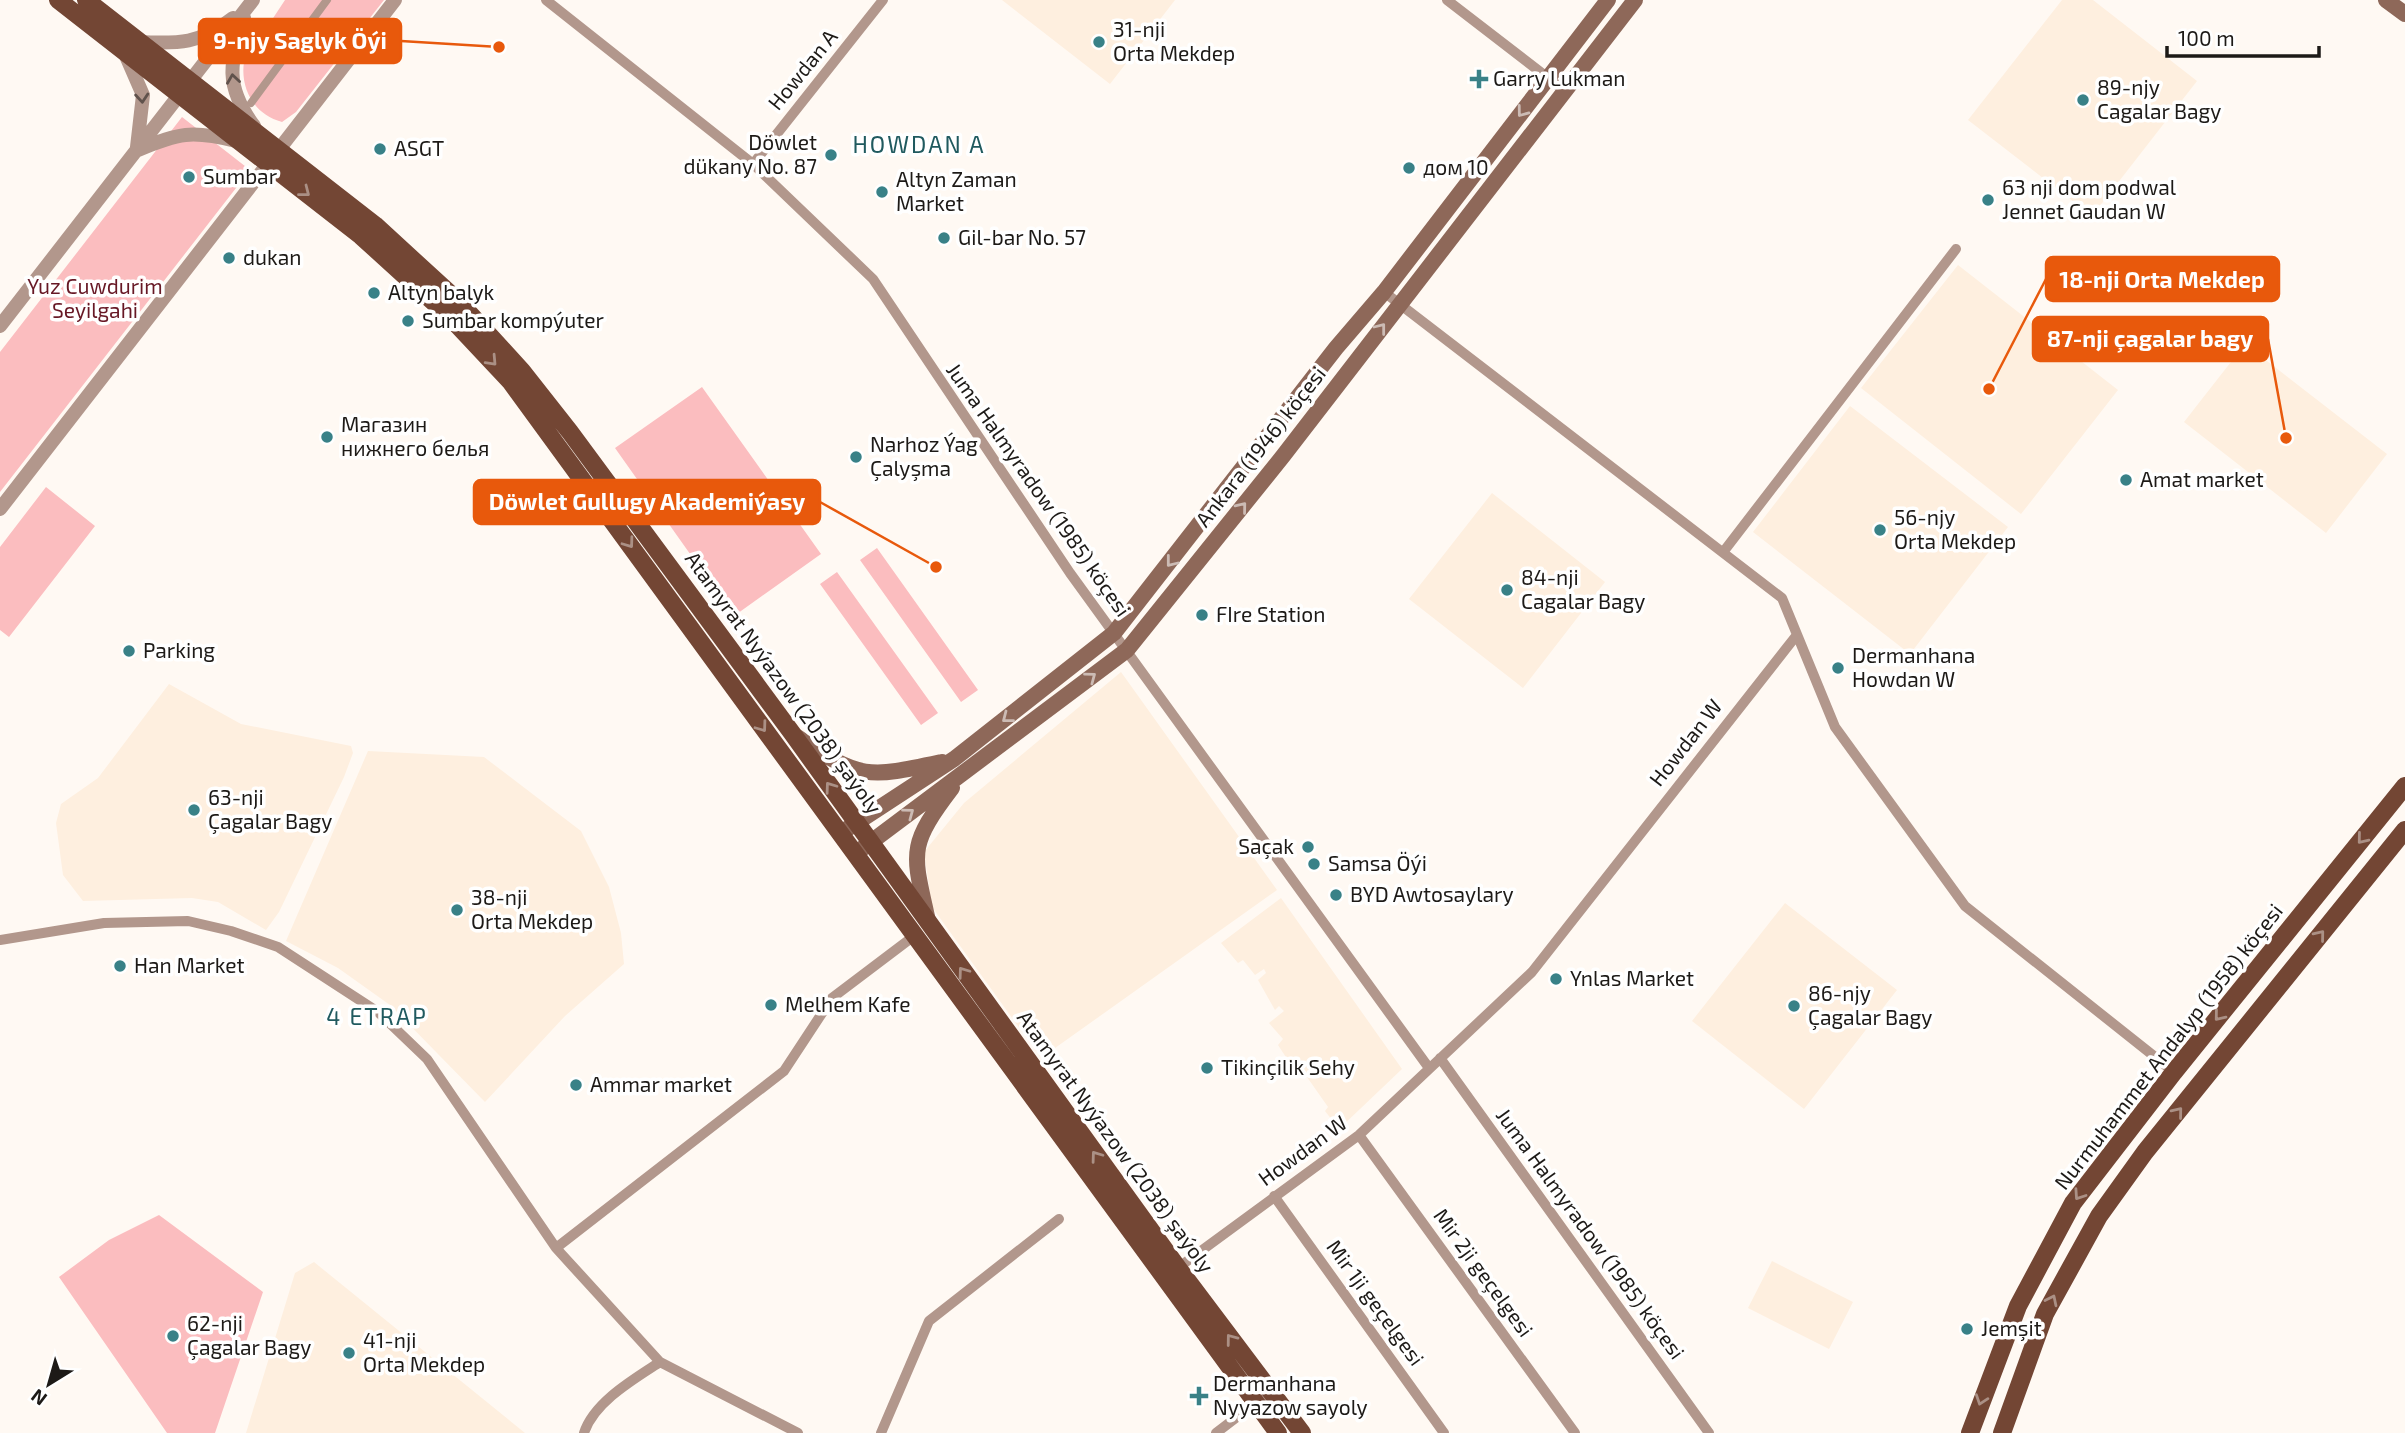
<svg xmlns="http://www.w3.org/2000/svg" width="2405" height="1433" font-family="'Exo 2',sans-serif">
	<rect width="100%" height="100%" fill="#fff9f3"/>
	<!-- built -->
	<path fill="#feefdf" d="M 1002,0 L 1175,0 L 1110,84 Z
		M 2062,0 L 2093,0 L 2197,81 L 2092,216 L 1968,120 Z
		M 1958,265 L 2118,390 L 2021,514 L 1861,388 Z
		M 2245,344 L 2387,454 L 2326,533 L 2184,422 Z
		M 1850,406 L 2008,527 L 1910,654 L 1753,532 Z
		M 1492,493 L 1605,582 L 1523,688 L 1409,599 Z
		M 1121,672 L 1277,890 L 1041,1058 L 932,907 L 924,852 L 964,803 Z
		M 169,684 L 241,724 L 351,746 L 353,753 L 344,777 L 279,912 L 266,930 L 218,902 L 192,898 L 83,901 L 63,875 L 56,823 L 61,804 L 98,778 Z
		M 368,751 L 484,757 L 581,831 L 609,887 L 621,933 L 624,964 L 565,1016 L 485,1102 L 390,1005 L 338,968 L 286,941 Z
		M 1281,898 L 1402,1069 L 1339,1129 L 1325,1111 L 1328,1107 L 1300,1067 L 1295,1071 L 1278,1045 L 1283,1039 L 1269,1023 L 1284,1011 L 1279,1006 L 1275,1010 L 1258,980 L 1266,973 L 1264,969 L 1255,975 L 1243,960 L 1238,963 L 1221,943 Z
		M 1785,903 L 1897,990 L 1804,1109 L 1692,1021 Z
		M 1772,1261 L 1853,1302 L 1829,1349 L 1748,1308 Z
		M 314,1262 L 525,1433 L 246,1433 L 295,1273 Z"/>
	<!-- green -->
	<path fill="#fbbdbf" d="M 285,0 L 384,0 L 296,112 L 282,122 C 254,115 240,88 244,62 Z
		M 182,117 L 250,170 L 0,492 L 0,352 Z
		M 702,387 L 821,554 L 734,616 L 615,448 Z
		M 46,487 L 95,526 L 9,637 L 0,630 L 0,547 Z
		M 877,548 L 978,690 L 961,702 L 860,560 Z
		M 837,572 L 938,713 L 921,725 L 820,584 Z
		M 159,1215 L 263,1292 L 215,1433 L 167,1433 L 59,1277 L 109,1240 Z"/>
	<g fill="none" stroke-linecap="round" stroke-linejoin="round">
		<!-- pedestrian -->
		<path stroke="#b2978c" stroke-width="8" d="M 251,103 L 327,0"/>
		<!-- minor -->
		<path stroke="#b2978c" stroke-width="10" d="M 546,0 L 753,164 L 873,279 L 1070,573 L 1429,1068
			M 1447,0 L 1565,91
			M 753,164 L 883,0
			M 1384,292 L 1782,598 L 1835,727 L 1965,906 L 2174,1072
			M 1724,551 L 1956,249
			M 0,940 L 104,923 L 188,921 L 231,931 L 278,947 L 378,1012 L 427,1059 L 556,1248 L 660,1362 L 798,1433
			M 1440,1058 L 1709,1433
			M 1359,1135 L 1575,1433
			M 1274,1196 L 1444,1433
			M 556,1248 L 784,1071 L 832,998 L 914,936
			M 1175,1270 L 1359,1135 L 1532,972 L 1796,636
			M 584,1433 C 594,1402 634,1379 660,1362
			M 881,1433 L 929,1321 L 1059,1219
			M 1216,1433 L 1271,1391"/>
		<!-- tertiary -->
		<path stroke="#b2978c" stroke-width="14" d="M 244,18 C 230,64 224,85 254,126
			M 139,42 C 179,44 200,44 233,18
			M 126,56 L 143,95 L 137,147
			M 138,150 C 178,133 192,130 236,141
			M 0,326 L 253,0
			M 0,509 L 395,0"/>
		<!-- secondary -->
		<path stroke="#8e6859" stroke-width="16" d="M 2386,0 L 2405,14
			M 797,737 C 861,780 868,778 942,762
			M 847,829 L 954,759 L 1114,633 L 1336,348 L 1384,292 L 1608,0
			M 855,854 L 1127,650 L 1283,456 L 1635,0
			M 928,921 C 913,852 907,847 952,788"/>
		<!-- primary -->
		<path stroke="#734634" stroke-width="18" d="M 58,0 L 361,236 L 449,316 L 510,381 L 1278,1433
			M 86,0 L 375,225 L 459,302 L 522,371 L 570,432 L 792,733 L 1178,1268 L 1302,1433
			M 1970,1433 L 2018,1306 L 2073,1203 L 2174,1072 L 2405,786
			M 2002,1433 L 2045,1314 L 2099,1216 L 2145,1152 L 2405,830"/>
	</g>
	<!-- one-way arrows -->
	<defs><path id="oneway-chevron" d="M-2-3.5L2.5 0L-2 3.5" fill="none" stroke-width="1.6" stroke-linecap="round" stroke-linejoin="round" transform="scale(1.75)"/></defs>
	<g stroke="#60524c">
		<use href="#oneway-chevron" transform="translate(233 79) rotate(-98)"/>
		<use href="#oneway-chevron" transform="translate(142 98) rotate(85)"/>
	</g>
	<g stroke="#ccbbb4">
		<use href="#oneway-chevron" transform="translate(1522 112) rotate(127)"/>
		<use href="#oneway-chevron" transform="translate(1381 328) rotate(-52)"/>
		<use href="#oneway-chevron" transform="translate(1242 507) rotate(-51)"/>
		<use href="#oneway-chevron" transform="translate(1171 562) rotate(128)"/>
		<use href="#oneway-chevron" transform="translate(1091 677) rotate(-37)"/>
		<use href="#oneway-chevron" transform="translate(1007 718) rotate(142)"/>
		<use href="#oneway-chevron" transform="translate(909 813) rotate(-37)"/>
	</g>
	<g stroke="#ab9085">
		<use href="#oneway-chevron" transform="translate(305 192) rotate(38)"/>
		<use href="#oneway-chevron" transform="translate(492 361) rotate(47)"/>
		<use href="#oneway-chevron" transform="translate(629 543) rotate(54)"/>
		<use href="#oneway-chevron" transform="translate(762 727) rotate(54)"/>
		<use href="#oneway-chevron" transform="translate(830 787) rotate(-126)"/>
		<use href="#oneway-chevron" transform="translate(2362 839) rotate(129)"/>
		<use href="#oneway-chevron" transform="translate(2320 935) rotate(-51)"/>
		<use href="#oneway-chevron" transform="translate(963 972) rotate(-126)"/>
		<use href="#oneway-chevron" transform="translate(2219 1016) rotate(129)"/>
		<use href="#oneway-chevron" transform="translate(2178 1112) rotate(-51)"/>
		<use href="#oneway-chevron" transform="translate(1096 1156) rotate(-126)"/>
		<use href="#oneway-chevron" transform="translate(2079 1195) rotate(124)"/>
		<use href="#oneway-chevron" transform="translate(2052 1300) rotate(-64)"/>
		<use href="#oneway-chevron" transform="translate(1231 1339) rotate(-127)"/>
		<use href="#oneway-chevron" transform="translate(1981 1400) rotate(109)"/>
	</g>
	<!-- markers -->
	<g fill="#398187" stroke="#fff" stroke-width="2.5">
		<circle cx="1099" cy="42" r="7"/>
		<path d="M1475.5 68.5h7v7h7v7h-7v7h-7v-7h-7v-7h7z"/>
		<circle cx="2083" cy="100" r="7"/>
		<circle cx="380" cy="149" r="7"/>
		<circle cx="831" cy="155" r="7"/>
		<circle cx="1409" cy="168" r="7"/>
		<circle cx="189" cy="177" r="7"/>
		<circle cx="882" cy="192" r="7"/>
		<circle cx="1988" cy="200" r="7"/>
		<circle cx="944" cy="238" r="7"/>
		<circle cx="229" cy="258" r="7"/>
		<circle cx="374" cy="293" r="7"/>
		<circle cx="408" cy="321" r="7"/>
		<circle cx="327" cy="437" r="7"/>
		<circle cx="856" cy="457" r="7"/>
		<circle cx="2126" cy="480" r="7"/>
		<circle cx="1880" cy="530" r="7"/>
		<circle cx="1507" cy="590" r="7"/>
		<circle cx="1202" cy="615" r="7"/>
		<circle cx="129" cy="651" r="7"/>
		<circle cx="1838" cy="668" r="7"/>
		<circle cx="194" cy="810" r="7"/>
		<circle cx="1308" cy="847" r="7"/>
		<circle cx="1314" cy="864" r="7"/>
		<circle cx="1336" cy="895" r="7"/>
		<circle cx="457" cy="910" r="7"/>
		<circle cx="120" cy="966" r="7"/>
		<circle cx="1556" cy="979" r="7"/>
		<circle cx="771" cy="1005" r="7"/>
		<circle cx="1794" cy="1006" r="7"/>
		<circle cx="1207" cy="1068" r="7"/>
		<circle cx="576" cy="1085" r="7"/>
		<circle cx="1967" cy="1329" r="7"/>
		<circle cx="173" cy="1336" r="7"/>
		<circle cx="349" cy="1353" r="7"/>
		<path d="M1195.5 1385.5h7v7h7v7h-7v7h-7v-7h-7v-7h7z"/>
	</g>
	<g text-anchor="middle" stroke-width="7" stroke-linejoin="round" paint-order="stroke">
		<!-- poi labels -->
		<g font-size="21" fill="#1d1a17" stroke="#fff" text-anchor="start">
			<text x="1113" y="37">31-nji<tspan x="1113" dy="24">Orta Mekdep</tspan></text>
			<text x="1493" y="86">Garry Lukman</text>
			<text x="2097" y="95">89-njy<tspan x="2097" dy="24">Cagalar Bagy</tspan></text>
			<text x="817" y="150" text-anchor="end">Döwlet<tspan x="817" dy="24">dükany No. 87</tspan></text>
			<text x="394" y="156">ASGT</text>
			<text x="1423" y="175">дом 10</text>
			<text x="203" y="184">Sumbar</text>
			<text x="896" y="187">Altyn Zaman<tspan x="896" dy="24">Market</tspan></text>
			<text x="2002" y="195">63 nji dom podwal<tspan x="2002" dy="24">Jennet Gaudan W</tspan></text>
			<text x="958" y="245">Gil-bar No. 57</text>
			<text x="243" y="265">dukan</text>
			<text x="388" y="300">Altyn balyk</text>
			<text x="422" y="328">Sumbar kompýuter</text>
			<text x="341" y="432">Магазин<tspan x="341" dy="24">нижнего белья</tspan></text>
			<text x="870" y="452">Narhoz Ýag<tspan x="870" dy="24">Çalyşma</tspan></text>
			<text x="2140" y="487">Amat market</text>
			<text x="1894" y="525">56-njy<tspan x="1894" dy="24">Orta Mekdep</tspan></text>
			<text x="1521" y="585">84-nji<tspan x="1521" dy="24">Cagalar Bagy</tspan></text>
			<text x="1216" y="622">FIre Station</text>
			<text x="143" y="658">Parking</text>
			<text x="1852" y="663">Dermanhana<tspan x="1852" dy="24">Howdan W</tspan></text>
			<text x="208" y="805">63-nji<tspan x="208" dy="24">Çagalar Bagy</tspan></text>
			<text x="1294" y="854" text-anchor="end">Saçak</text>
			<text x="1328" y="871">Samsa Öýi</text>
			<text x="1350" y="902">BYD Awtosaylary</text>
			<text x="471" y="905">38-nji<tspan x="471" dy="24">Orta Mekdep</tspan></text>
			<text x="134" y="973">Han Market</text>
			<text x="1570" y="986">Ynlas Market</text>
			<text x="1808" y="1001">86-njy<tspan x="1808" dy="24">Çagalar Bagy</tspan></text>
			<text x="785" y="1012">Melhem Kafe</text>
			<text x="1221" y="1075">Tikinçilik Sehy</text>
			<text x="590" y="1092">Ammar market</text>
			<text x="187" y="1331">62-nji<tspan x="187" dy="24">Çagalar Bagy</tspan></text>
			<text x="1981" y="1336">Jemşit</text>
			<text x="363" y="1348">41-nji<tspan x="363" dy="24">Orta Mekdep</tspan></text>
			<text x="1213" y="1391">Dermanhana<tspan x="1213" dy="24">Nyyazow sayoly</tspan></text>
		</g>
		<!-- street labels -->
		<g font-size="21" fill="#1d1a17" stroke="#fff">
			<text transform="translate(803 70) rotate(-51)" y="7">Howdan A</text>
			<text transform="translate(1261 447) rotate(-52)" y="7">Ankara (1946) köçesi</text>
			<text transform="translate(1038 490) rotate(55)" y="7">Juma Halmyradow (1985) köçesi</text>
			<text transform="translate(783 683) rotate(54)" y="7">Atamyrat Nyýazow (2038) şaýoly</text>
			<text transform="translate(1686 743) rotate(-52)" y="7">Howdan W</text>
			<text transform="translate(2169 1047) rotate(-52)" y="7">Nurmuhammet Andalyp (1958) köçesi</text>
			<text transform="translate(1115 1142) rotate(54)" y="7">Atamyrat Nyýazow (2038) şaýoly</text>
			<text transform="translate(1303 1151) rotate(-36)" y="7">Howdan W</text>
			<text transform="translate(1590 1234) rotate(54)" y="7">Juma Halmyradow (1985) köçesi</text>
			<text transform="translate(1483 1273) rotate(54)" y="7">Mir 2ji geçelgesi</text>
			<text transform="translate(1375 1303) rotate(54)" y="7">Mir 1ji geçelgesi</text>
		</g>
		<!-- park labels -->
		<g font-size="21" fill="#671825" stroke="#fff">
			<text x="95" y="294">Yuz Cuwdurim<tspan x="95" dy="24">Seyilgahi</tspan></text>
		</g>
		<!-- neighbourhood labels -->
		<g font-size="23" letter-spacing="2" fill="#205a5f" stroke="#fff">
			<text x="919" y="153">HOWDAN A</text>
			<text x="377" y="1025">4 ETRAP</text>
		</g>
	</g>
	<!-- callouts -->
	<path fill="none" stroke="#e8590c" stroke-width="2.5" d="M499 47L401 41M1989 389L2046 279M2286 438L2268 339M936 567L820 502"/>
	<g fill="#e8590c" stroke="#fff" stroke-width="2.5">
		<circle cx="499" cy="47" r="7"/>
		<circle cx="1989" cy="389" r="7"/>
		<circle cx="2286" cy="438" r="7"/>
		<circle cx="936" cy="567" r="7"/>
	</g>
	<g fill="#e8590c" stroke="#e8590c" stroke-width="2.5">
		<rect x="199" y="19" width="202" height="44" rx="7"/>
		<rect x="2046" y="257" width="233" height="44" rx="7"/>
		<rect x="2033" y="317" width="235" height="44" rx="7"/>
		<rect x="474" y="480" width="346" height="44" rx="7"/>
	</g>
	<g font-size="23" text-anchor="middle" font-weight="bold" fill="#fff">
		<text x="300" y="49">9-njy Saglyk Öýi</text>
		<text x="2162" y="288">18-nji Orta Mekdep</text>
		<text x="2150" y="347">87-nji çagalar bagy</text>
		<text x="647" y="510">Döwlet Gullugy Akademiýasy</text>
	</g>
	<!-- north arrow -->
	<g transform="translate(49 1384) rotate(217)" stroke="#ffffff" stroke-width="5" paint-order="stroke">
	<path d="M0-5L12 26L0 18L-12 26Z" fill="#1d1a17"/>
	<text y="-10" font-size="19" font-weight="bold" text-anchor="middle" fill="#1d1a17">N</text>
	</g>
	<!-- scale -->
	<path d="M2167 46v10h152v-10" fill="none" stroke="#1d1a17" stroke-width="3.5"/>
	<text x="2178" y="46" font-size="21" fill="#1d1a17" stroke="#ffffff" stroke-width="5" paint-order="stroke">100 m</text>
</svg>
